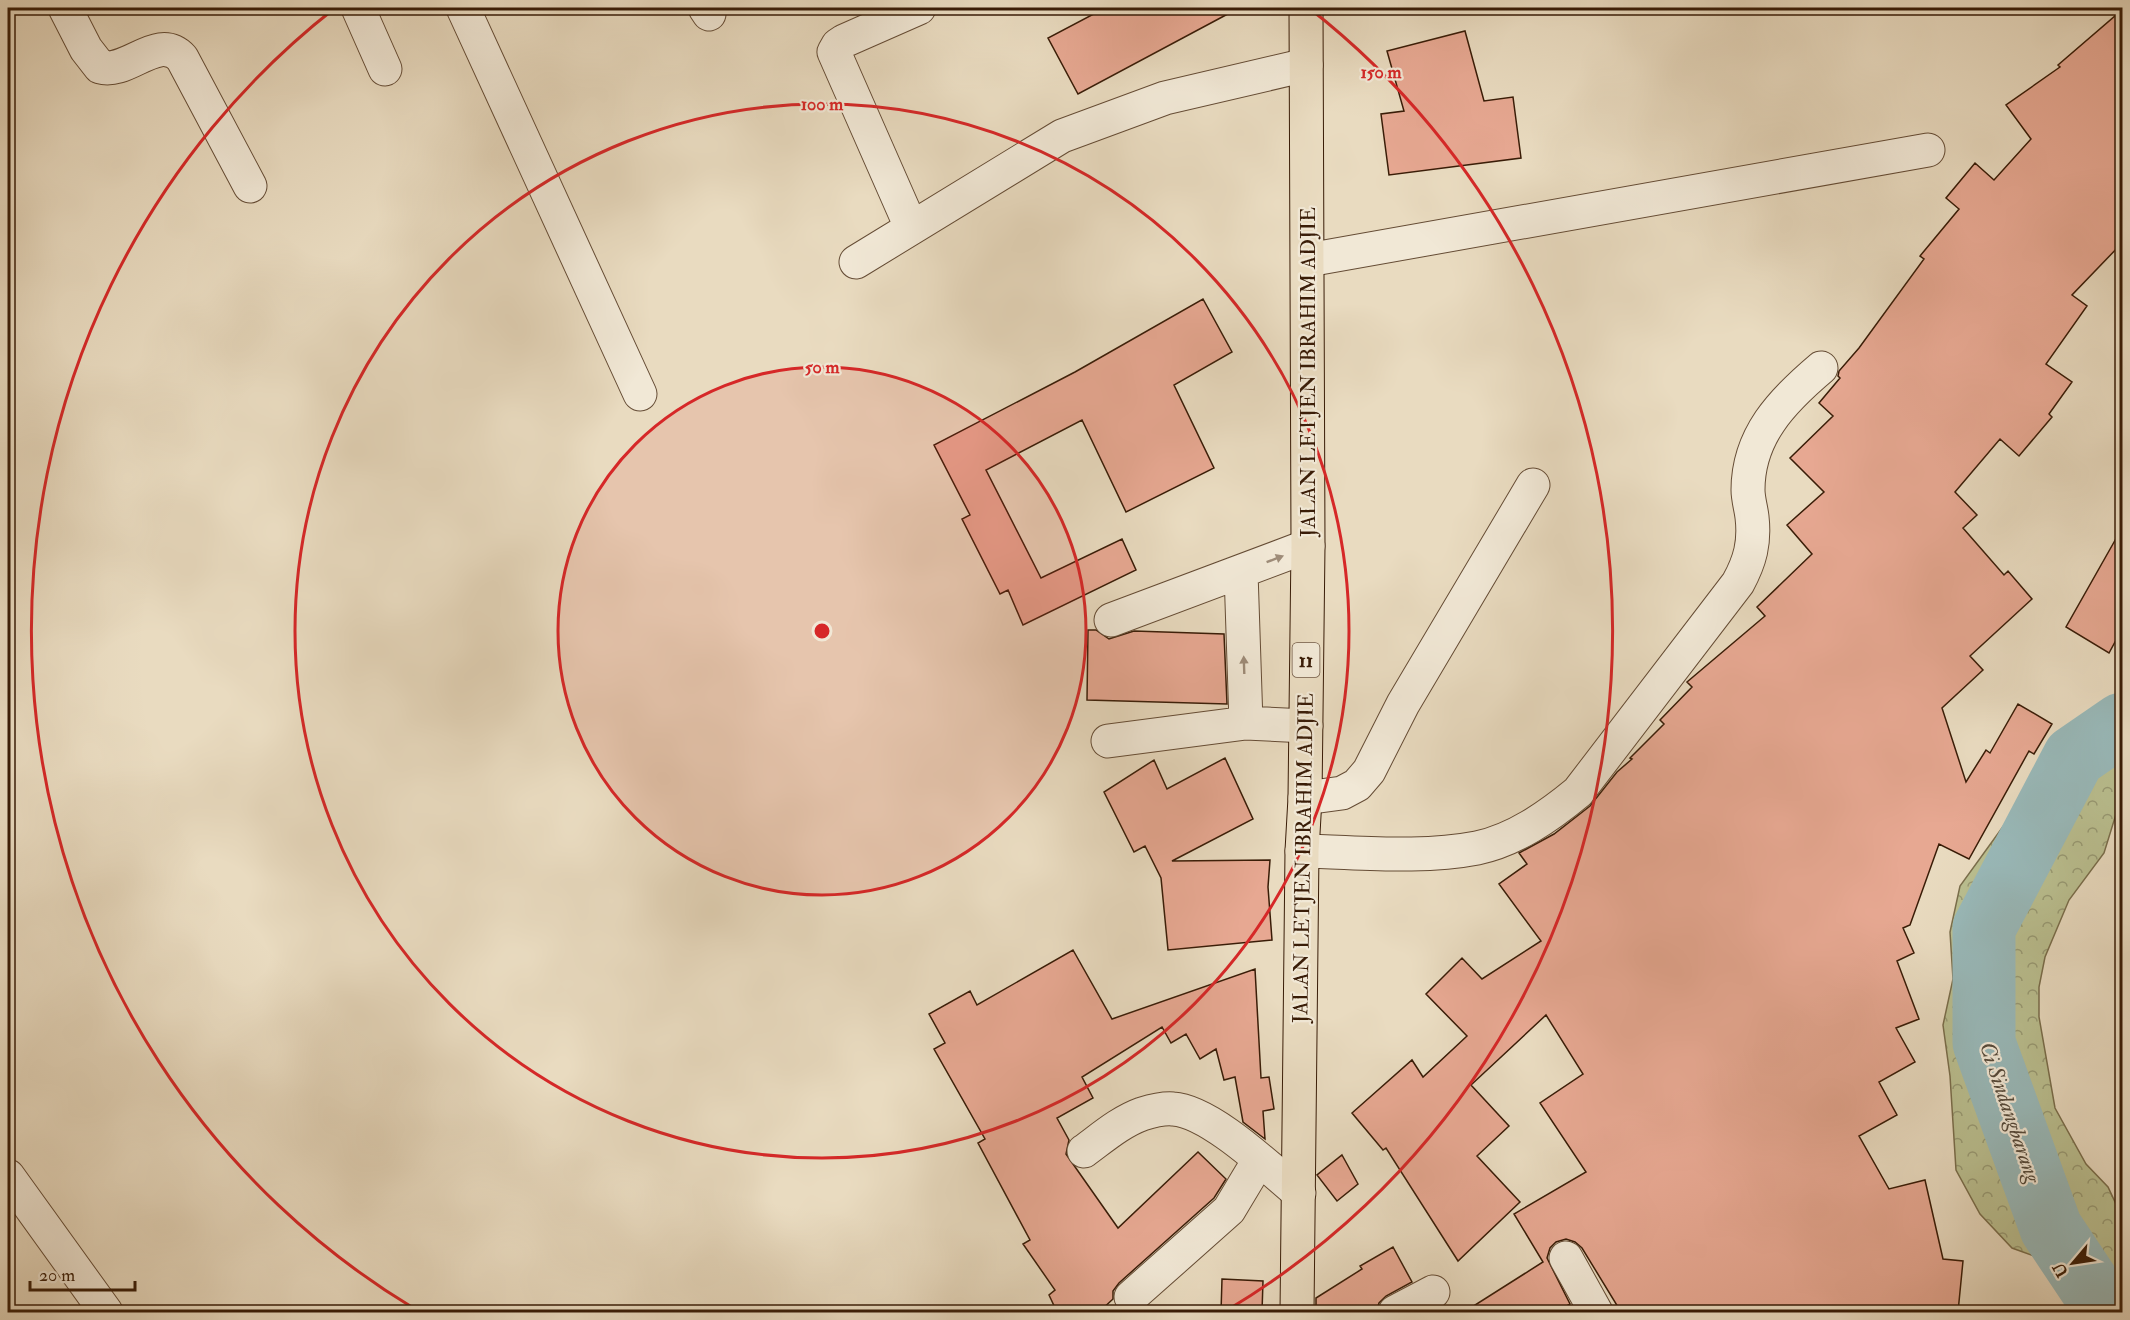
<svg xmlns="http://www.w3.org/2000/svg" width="2130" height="1320" font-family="'IM FELL Double Pica',serif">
	<defs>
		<pattern id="forest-crowns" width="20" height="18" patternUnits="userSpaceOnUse" patternTransform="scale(1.5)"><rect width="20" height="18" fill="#babf90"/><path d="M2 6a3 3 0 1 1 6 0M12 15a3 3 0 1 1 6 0" fill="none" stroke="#989a74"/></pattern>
	</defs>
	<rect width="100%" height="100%" fill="#e9dbc0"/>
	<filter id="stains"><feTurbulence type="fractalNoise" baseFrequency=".00333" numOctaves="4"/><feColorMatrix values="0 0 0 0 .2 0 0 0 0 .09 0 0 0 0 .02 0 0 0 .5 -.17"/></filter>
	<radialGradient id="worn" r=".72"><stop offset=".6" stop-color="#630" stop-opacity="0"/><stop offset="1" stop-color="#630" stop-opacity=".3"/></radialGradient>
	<!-- forest -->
	<path fill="url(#forest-crowns)" stroke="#7a6e4c" stroke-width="1.5" d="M 2122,696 L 2122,795 L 2104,853 L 2069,900 L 2045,957 L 2039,987 L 2039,1017 L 2055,1108 L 2086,1164 L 2108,1187 L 2122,1217 L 2122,1312 L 2110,1312 L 2094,1289 L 2053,1263 L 2012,1248 L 1980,1214 L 1956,1170 L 1950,1076 L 1943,1025 L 1953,979 L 1950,932 L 1960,886 L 2015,810 L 2037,767 L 2070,736 L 2110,711 Z"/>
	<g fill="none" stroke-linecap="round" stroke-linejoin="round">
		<!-- river -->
		<path stroke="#99b9b9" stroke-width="63" d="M 2107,1312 L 2051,1228 L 1984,1043 L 1984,928 L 2074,757 L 2122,724"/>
	</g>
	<!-- building -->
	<path fill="#e7a892" stroke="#391c07" stroke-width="1.5" d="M 1105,8 L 1239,8 L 1078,94 L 1048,38 Z
		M 2122,10 L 2122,243 L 2072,295 L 2087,306 L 2046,364 L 2072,382 L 2049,414 L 2052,417 L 2019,456 L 2000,439 L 1955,492 L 1977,515 L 1963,528 L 2004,575 L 2008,571 L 2032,599 L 1970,656 L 1983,670 L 1942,708 L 1966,782 L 1986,750 L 1990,753 L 2018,704 L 2052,724 L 2034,754 L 2029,751 L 1969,859 L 1939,844 L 1910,925 L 1903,928 L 1914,953 L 1897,961 L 1919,1019 L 1896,1028 L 1915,1062 L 1879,1082 L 1897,1115 L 1859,1136 L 1889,1189 L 1925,1180 L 1943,1259 L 1963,1261 L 1958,1312 L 1621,1312 L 1582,1248 L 1575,1242 L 1566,1239 L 1556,1242 L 1550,1248 L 1547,1258 L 1570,1304 L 1557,1312 L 1464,1312 L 1543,1262 L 1514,1214 L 1586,1172 L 1540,1103 L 1583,1074 L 1546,1015 L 1471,1085 L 1509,1126 L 1477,1156 L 1520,1202 L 1458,1261 L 1386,1148 L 1383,1150 L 1352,1113 L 1412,1060 L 1423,1077 L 1467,1036 L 1426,994 L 1462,958 L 1482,979 L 1541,941 L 1499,884 L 1527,864 L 1519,853 L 1554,834 L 1590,806 L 1617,772 L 1632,759 L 1630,758 L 1664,724 L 1660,720 L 1692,687 L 1687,682 L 1765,616 L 1757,607 L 1812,554 L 1787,525 L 1824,492 L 1790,458 L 1833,416 L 1819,403 L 1840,378 L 1838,376 L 1839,371 L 1859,348 L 1924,259 L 1920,256 L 1959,209 L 1946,198 L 1975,163 L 1994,180 L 2031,139 L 2006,105 L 2060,67 L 2058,65 Z
		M 1465,31 L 1484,101 L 1513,97 L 1521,158 L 1389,175 L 1381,114 L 1404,111 L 1387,51 Z
		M 1203,299 L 1232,352 L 1174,385 L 1214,468 L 1126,512 L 1082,420 L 986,470 L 1041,578 L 1122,539 L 1136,570 L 1023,625 L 1008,590 L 1000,594 L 962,519 L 970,515 L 934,445 L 1075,372 Z
		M 2122,528 L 2122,629 L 2109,653 L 2066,627 Z
		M 1088,630 L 1096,630 L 1109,639 L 1134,631 L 1224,634 L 1227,704 L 1087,700 Z
		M 1225,758 L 1253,819 L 1172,861 L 1270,860 L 1268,887 L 1272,940 L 1168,950 L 1161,878 L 1145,846 L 1134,852 L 1104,792 L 1154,760 L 1167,789 Z
		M 1073,950 L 1112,1019 L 1255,969 L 1261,1078 L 1269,1077 L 1274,1109 L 1263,1111 L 1265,1139 L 1243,1122 L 1235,1077 L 1224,1080 L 1216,1049 L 1200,1059 L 1186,1034 L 1171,1043 L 1162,1027 L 1082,1077 L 1093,1098 L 1057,1118 L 1069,1140 L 1066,1154 L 1118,1228 L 1198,1152 L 1226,1179 L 1214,1198 L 1119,1283 L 1113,1291 L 1113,1299 L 1099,1312 L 1057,1312 L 1049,1295 L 1055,1290 L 1023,1244 L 1030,1240 L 978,1143 L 985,1139 L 934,1049 L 945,1043 L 929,1014 L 970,991 L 977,1005 Z
		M 1342,1155 L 1358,1184 L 1337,1201 L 1317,1175 Z
		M 1393,1247 L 1412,1282 L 1386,1296 L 1379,1303 L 1376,1312 L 1316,1312 L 1316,1298 L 1362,1269 L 1360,1266 Z
		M 1222,1279 L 1263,1281 L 1262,1312 L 1221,1312 Z"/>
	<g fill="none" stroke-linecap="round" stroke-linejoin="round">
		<defs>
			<path id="minor" d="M 65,8 L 86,49 L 100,67 C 128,75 158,32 182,58 L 250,186
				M 358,8 L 385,69
				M 463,8 L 640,394
				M 705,8 L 709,14
				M 911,227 L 834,52 L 838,45 L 844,41 L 919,8
				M 1308,260 L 1928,150
				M 856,262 L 1062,136 L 1165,98 L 1306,65
				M 1241,572 L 1246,723
				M 1111,620 L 1308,546
				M 1108,741 L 1246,723 L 1306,726
				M 1305,798 L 1342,793 L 1357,785 L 1369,771 L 1403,704 L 1533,485
				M 1302,851 C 1359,852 1420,859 1477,848 C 1515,840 1549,816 1578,792 L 1738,583 C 1750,561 1755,543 1752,517 C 1751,508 1748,499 1748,490 C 1748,436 1782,401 1821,368
				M 1084,1151 C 1102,1138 1120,1122 1142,1114 C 1152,1111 1163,1108 1173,1109 C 1210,1111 1270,1169 1299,1193
				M 8,1176 L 106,1312
				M 1566,1258 L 1596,1312
				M 1131,1297 L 1229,1210 L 1259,1160
				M 1395,1312 L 1433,1292"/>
			<path id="major" d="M 1297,1312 L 1302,851 L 1305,798 L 1308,546 L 1306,8"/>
		</defs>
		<!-- minor casing -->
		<use href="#minor" stroke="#654c35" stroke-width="35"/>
		<!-- major casing -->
		<use href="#major" stroke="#391c07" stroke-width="35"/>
		<!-- minor -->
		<use href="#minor" stroke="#f1e8d6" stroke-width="33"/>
		<!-- major -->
		<use href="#major" stroke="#e9dbc0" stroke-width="33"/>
	</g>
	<!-- one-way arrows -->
	<defs><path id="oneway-solid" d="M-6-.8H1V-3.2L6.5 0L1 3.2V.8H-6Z" transform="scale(1.5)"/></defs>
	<g fill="#9e8c79">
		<use href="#oneway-solid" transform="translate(1275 559) rotate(-21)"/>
		<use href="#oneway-solid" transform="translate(1244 665) rotate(-92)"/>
	</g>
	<!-- distance rings -->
	<circle cx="822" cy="631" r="264" fill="#d62828" fill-opacity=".12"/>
	<g fill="none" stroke="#d62828" stroke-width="3">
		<circle cx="822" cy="631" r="264"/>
		<circle cx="822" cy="631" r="527"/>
		<path d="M415 1309A791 791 0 0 1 335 8M1309 8A791 791 0 0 1 1229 1309"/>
	</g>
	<g text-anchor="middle" stroke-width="4.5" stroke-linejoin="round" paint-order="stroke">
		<!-- shield labels -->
		<rect fill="#f1e8d6" stroke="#705945" stroke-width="1.5" x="1292.5" y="643" width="27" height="34" rx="4.5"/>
		<g font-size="20" font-weight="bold" fill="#391c07">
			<text x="1306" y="667">11</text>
		</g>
		<!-- street labels -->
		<g font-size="21" fill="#391c07" stroke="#f1e8d6">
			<text transform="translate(1308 372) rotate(-90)" y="7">JALAN LETJEN IBRAHIM ADJIE</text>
			<text transform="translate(1303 858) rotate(-89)" y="7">JALAN LETJEN IBRAHIM ADJIE</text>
		</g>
		<!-- water labels -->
		<g font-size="22" font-style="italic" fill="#564b3c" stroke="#f1e8d6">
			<text transform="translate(2011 1112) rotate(71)" y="8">Ci Sindangbarang</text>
		</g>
	</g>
	<circle cx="822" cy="631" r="9" fill="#d62828" stroke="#f1e8d6" stroke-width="3"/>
	<g font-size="18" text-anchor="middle" font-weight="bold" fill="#d62828" stroke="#f1e8d6" stroke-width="4.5" stroke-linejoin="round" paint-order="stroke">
		<text x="1381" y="78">150 m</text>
		<text x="822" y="110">100 m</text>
		<text x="822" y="373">50 m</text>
	</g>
	<!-- margin -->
	<rect width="2130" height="1320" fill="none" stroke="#e9dbc0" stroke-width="30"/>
	<rect x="9" y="9" width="2112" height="1302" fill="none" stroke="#391c07" stroke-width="3"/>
	<rect x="15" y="15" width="2100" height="1290" fill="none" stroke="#391c07" stroke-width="1.5"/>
	<!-- north arrow -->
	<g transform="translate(2073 1263) rotate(241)" stroke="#f1e8d6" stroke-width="4.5" paint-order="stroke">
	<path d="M0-4.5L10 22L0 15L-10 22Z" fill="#391c07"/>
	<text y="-9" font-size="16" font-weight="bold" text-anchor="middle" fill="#391c07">U</text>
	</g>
	<!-- scale -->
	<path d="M30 1281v9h105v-9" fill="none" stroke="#391c07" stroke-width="3"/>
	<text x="39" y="1281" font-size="18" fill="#391c07" stroke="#f1e8d6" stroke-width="4.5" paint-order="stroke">20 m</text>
	<rect width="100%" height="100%" filter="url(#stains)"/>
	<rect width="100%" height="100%" fill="url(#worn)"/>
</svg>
